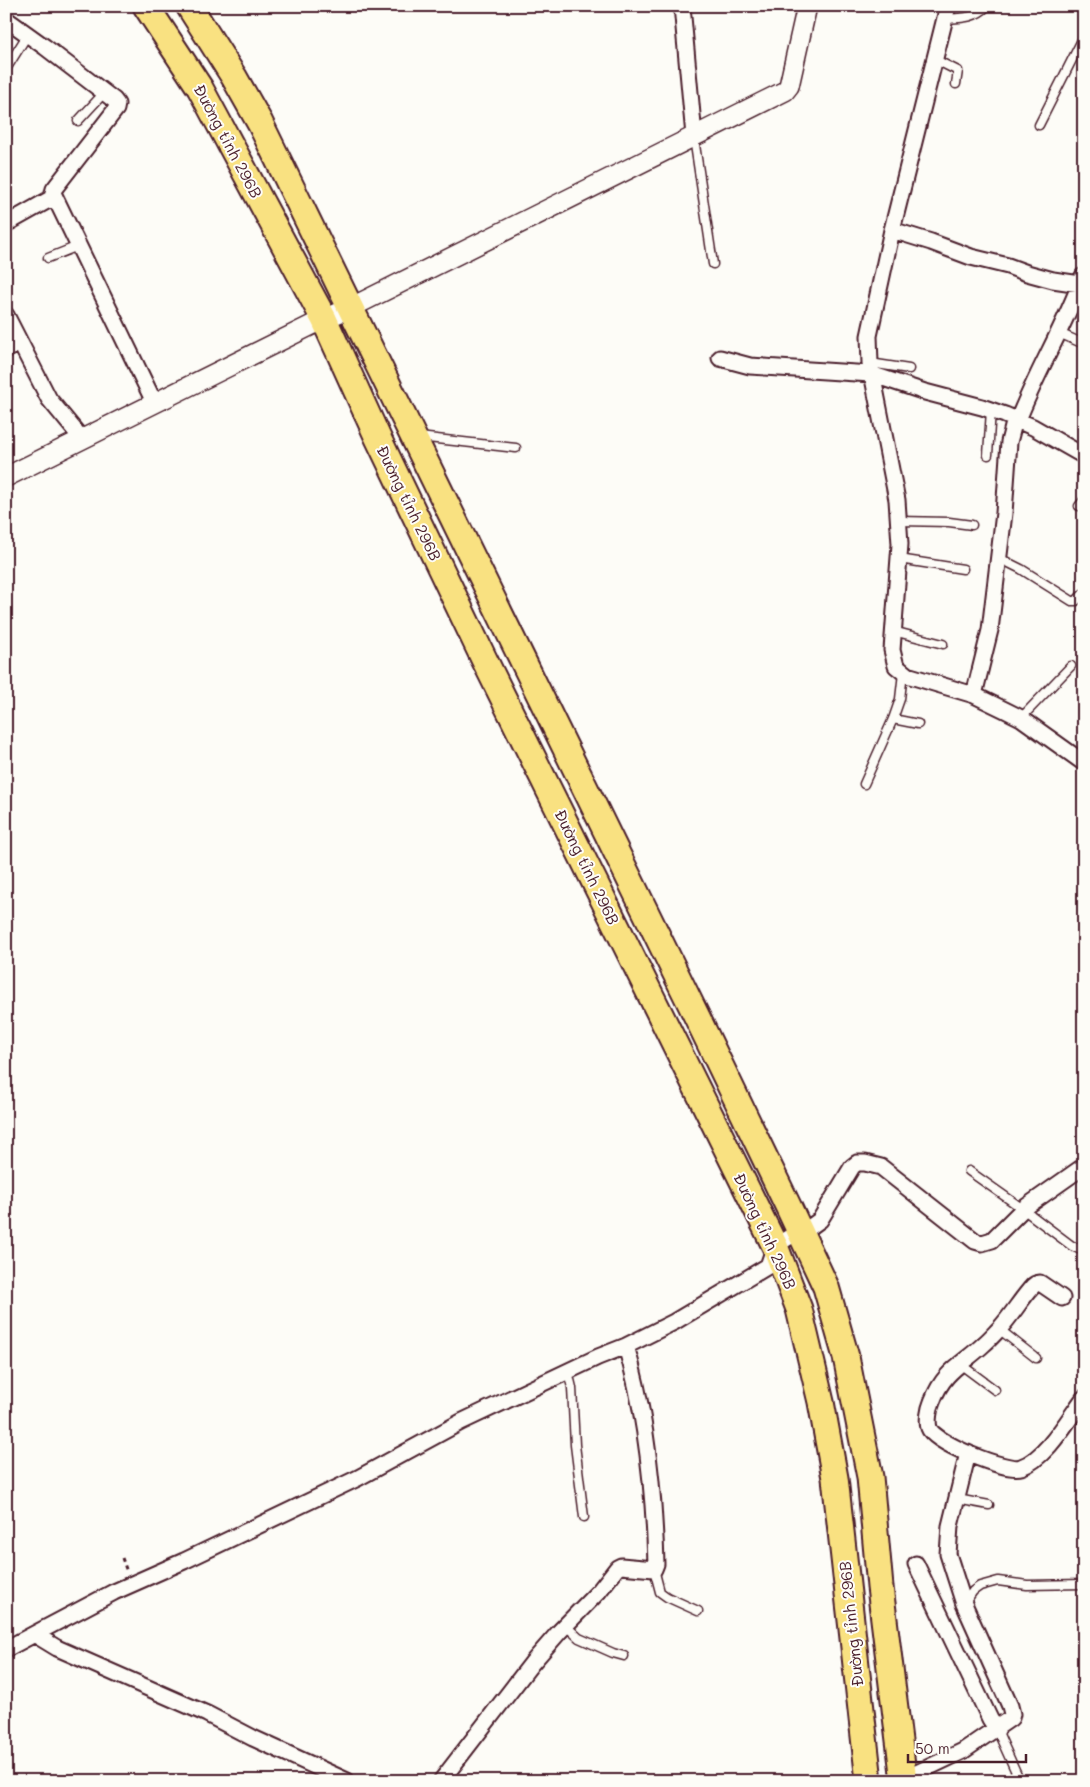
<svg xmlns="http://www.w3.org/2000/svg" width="1090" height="1787" font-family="Mali,sans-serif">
	<rect width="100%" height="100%" fill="#fdfcf7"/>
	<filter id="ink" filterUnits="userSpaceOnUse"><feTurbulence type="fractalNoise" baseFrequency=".02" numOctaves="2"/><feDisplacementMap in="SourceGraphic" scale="10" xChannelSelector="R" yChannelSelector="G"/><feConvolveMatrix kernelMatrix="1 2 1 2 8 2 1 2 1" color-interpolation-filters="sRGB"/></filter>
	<g filter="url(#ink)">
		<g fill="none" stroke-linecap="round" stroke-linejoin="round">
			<defs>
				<path id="service" d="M 944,19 C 960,18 975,19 987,6
					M 934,59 L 958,71 L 956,84
					M 6,69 L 28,34
					M 78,121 L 104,93
					M 1039,125 L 1084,36
					M 694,138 L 713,264
					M 48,258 L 78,246
					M 1059,333 L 1084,344
					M 870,363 L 909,369
					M 419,437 L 516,448
					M 988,455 L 991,410
					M 1079,506 L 1084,500
					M 899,521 L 949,522 L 972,525
					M 999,558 L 1021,569 L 1072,601 L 1076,601 L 1084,593
					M 899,559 L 963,569
					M 893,631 L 943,644
					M 1021,718 L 1071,666
					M 893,719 L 918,724
					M 864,784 L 893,719 L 900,699 L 903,673
					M 969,1171 L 1023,1209 L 1072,1246 L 1081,1250 L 1084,1248
					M 999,1329 L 1036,1358
					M 960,1364 L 995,1390
					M 568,1371 L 572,1388 L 575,1445 L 584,1517
					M 957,1499 L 989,1505
					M 654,1569 L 660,1592 L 667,1597 L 698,1611
					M 964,1604 L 973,1591 L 980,1586 L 998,1581 L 1027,1585 L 1084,1584
					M 565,1625 L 579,1638 L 613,1653 L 624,1656
					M 997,1730 L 1020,1781"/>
				<path id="minor" d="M 682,6 L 694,136
					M 948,6 L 892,230 L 869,336 L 870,363 L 897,500 L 900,544 L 892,650 L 896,666 L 907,675 L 974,695 L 1005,710 L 1021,718 L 1084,763
					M 6,19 L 45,47 L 114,100 L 117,104 L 116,109 L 54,189 L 53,193 L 155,404
					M 6,224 L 54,197
					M 892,230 L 931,242 L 971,257 L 1008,266 L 1027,273 L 1053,280 L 1080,284
					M 6,315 L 49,399 L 82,439
					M 6,350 L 20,343
					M 720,358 L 750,366 L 871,374 L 925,392 L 982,407 L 1005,415 L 1033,427 L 1084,456
					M 1018,420 C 1037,371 1065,326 1083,276
					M 974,695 L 990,630 L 1004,513 L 1009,442 L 1015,419
					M 1062,1298 L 1040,1283 C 1036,1284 1036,1283 1033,1286 C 1021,1299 1012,1315 1000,1328 C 995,1333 990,1339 984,1344 C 962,1365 944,1370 932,1402 C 929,1409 927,1421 929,1428 C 934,1443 1007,1472 1021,1467 C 1046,1459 1069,1418 1084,1398
					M 916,1564 L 990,1719 L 997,1730
					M 34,1634 L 57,1648 L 207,1714 L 253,1738 L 347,1781
					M 6,1649 L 114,1592 L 184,1561 L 358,1478 L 461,1422 L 598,1357 L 626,1346 L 674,1322 L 768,1266 L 775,1246 L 791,1236 L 802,1233 L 820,1220 L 852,1167 L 857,1163 L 865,1163 L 881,1167 L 975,1241 L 982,1243 L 992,1240 L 1023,1209 L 1084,1166
					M 904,1779 L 963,1751 L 1011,1718 L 1012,1714 L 1010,1706 L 964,1604 L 948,1554 L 950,1526 L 968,1453
					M 441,1781 L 532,1663 L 559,1632 L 599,1591 L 617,1568 L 621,1566 L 654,1569 L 656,1564 C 654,1491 647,1417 626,1346"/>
				<path id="tertiary" d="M 6,477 L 324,319 L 350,308 L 785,91 L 789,86 L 807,6"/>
				<path id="primary" d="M 146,6 L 200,88 L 324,319 L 378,438 L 484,659 L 775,1246 L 799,1309 L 821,1402 L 835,1478 L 869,1781
					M 189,6 L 234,77 L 260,123 L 696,1015 L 789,1208 L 826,1287 L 846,1357 L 870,1477 L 880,1587 L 904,1781"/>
			</defs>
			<!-- service casing -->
			<use href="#service" stroke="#4a1f2b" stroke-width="11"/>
			<!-- minor casing -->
			<use href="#minor" stroke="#4a1f2b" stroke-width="19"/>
			<!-- tertiary casing -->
			<use href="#tertiary" stroke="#4a1f2b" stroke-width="22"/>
			<!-- primary casing -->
			<use href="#primary" stroke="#4a1f2b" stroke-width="29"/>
			<!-- path -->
			<path stroke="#4a1f2b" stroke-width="3" stroke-dasharray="4 4" stroke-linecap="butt" d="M 122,1558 L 127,1572"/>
			<!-- service -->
			<use href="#service" stroke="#fdfcf7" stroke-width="8"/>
			<!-- minor -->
			<use href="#minor" stroke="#fdfcf7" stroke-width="15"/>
			<!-- tertiary -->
			<use href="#tertiary" stroke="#fdfcf7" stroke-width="19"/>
			<!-- primary -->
			<use href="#primary" stroke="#f9e181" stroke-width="25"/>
		</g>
	</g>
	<g text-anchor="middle" stroke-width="4" stroke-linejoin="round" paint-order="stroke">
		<!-- street labels -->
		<g font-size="16" fill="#4a1f2b" stroke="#fdfcf7">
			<text transform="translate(228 141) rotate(62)" y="6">Đường tỉnh 296B</text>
			<text transform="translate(409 503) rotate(64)" y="6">Đường tỉnh 296B</text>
			<text transform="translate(587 867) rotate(64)" y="6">Đường tỉnh 296B</text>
			<text transform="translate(765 1231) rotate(65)" y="6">Đường tỉnh 296B</text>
			<text transform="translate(851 1624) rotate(-96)" y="6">Đường tỉnh 296B</text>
		</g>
	</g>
	<!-- margin -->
	<rect width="1090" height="1787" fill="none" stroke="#fdfcf7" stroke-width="25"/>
	<rect x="12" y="12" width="1065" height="1762" fill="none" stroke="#4a1f2b" stroke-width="2" filter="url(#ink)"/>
	<!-- scale -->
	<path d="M908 1754v8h118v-8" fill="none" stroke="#4a1f2b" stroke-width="2.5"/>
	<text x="915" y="1754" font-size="15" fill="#4a1f2b" stroke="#fdfcf7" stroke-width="4" paint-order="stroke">50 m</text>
</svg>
